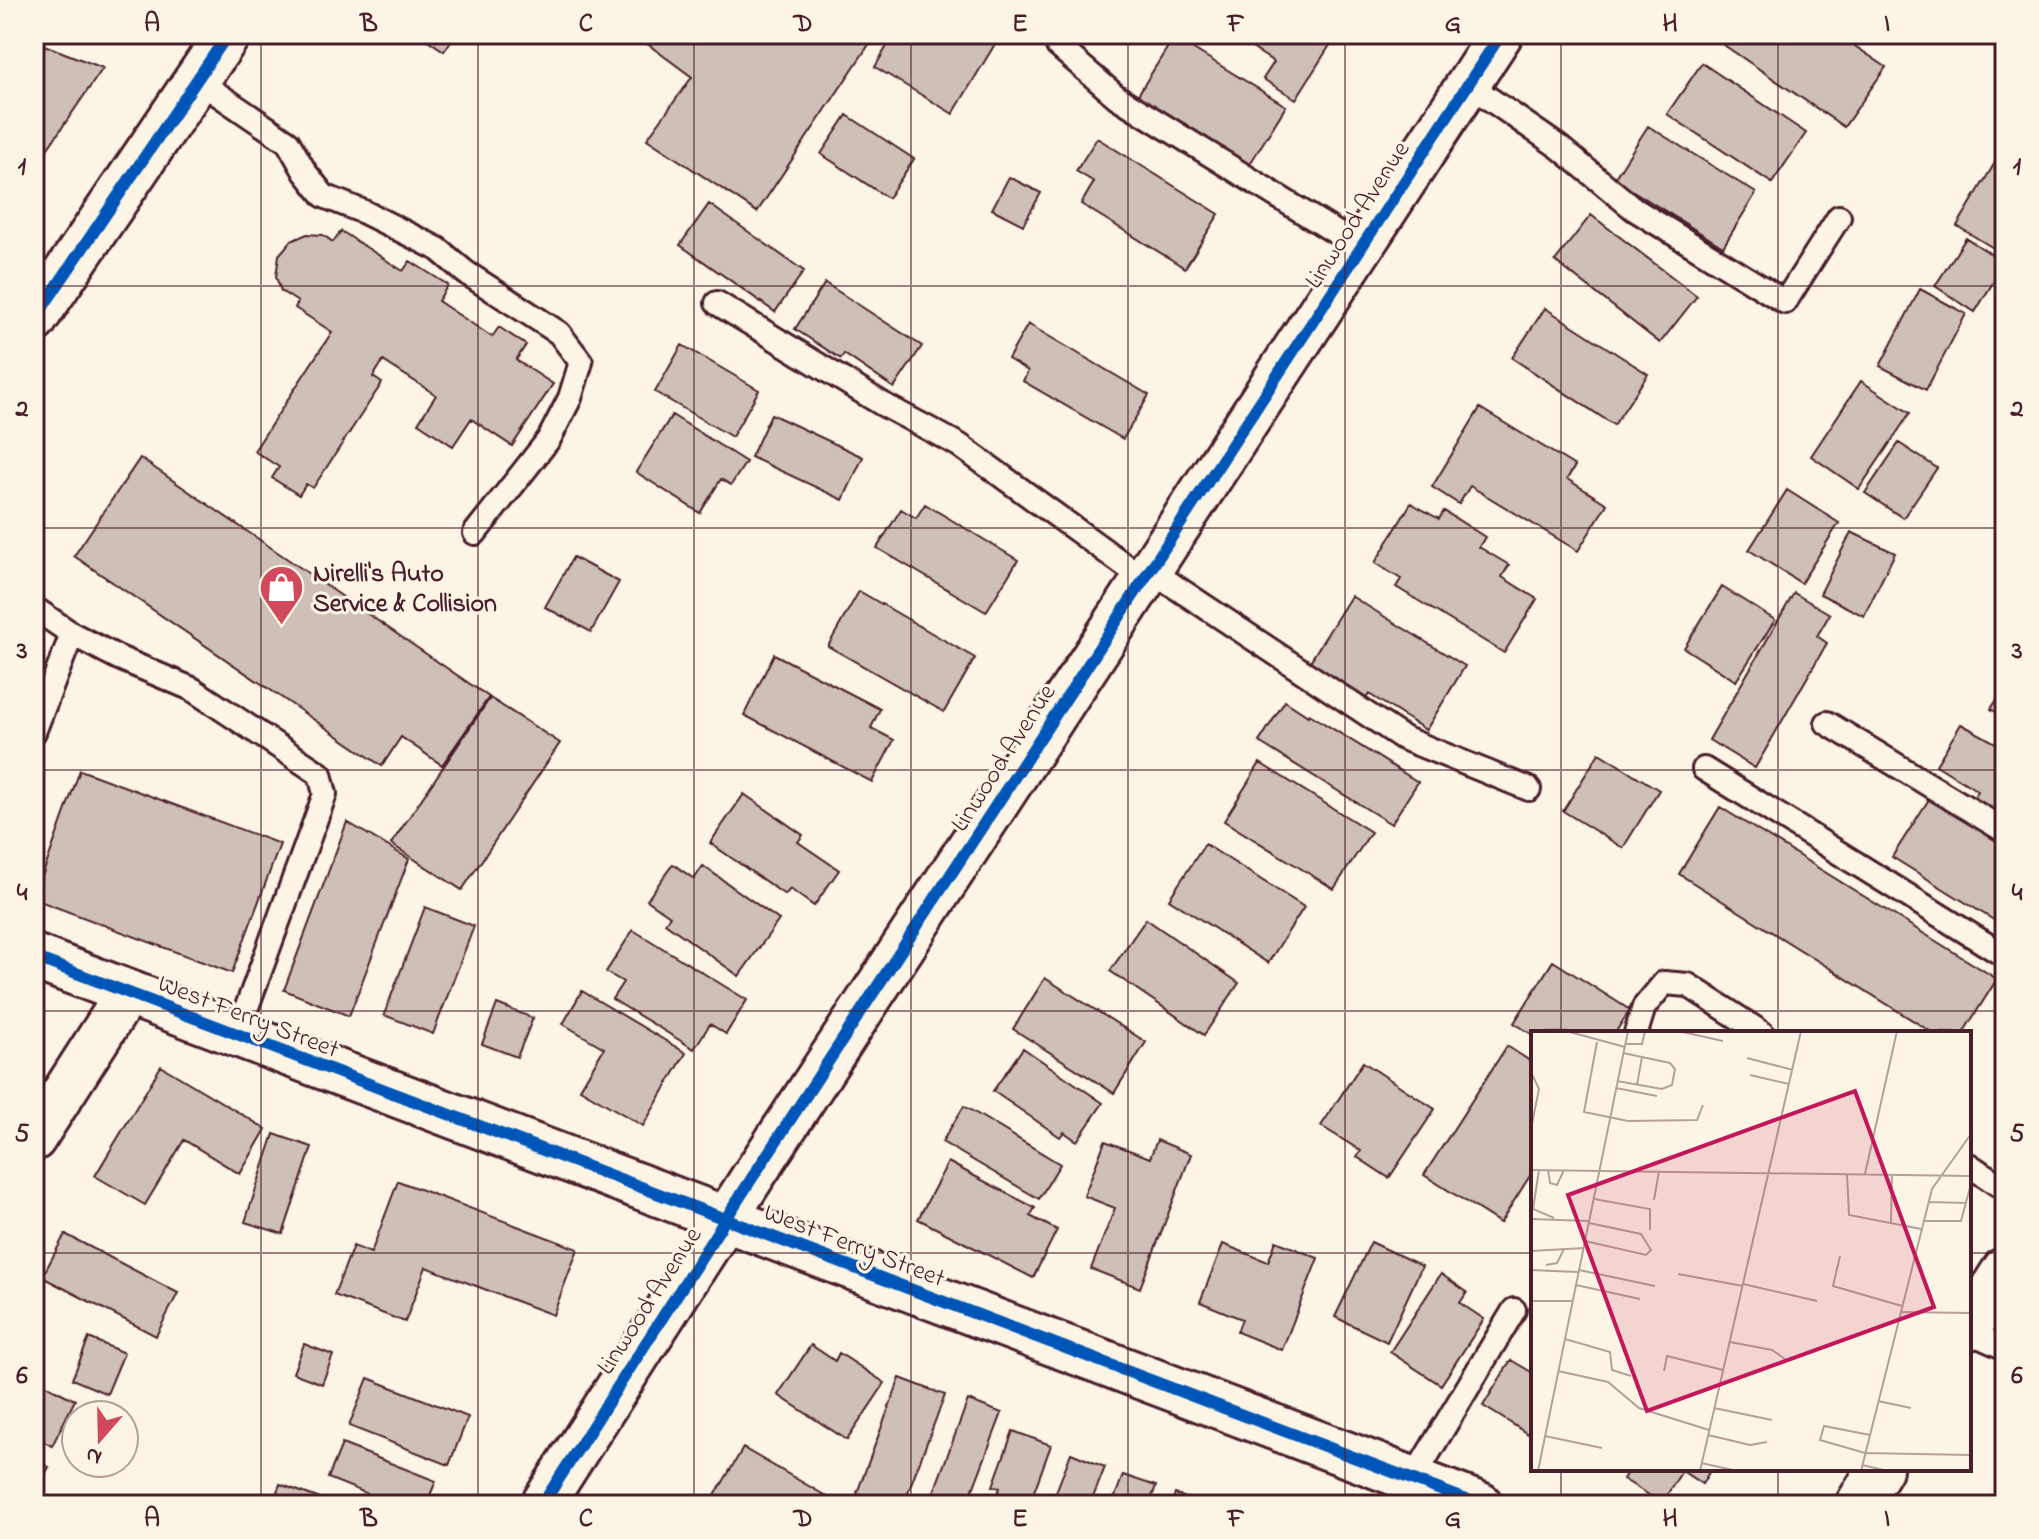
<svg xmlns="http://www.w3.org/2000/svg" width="2039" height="1539" font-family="'Indie Flower',sans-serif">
	<rect width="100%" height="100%" fill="#fcf5e5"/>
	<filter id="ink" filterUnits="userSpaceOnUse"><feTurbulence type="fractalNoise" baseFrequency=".0125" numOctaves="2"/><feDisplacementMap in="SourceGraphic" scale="16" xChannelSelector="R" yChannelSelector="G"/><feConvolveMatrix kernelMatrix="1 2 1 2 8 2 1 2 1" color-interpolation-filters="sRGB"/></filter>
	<g filter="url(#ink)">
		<!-- building -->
		<path fill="#cfc0b7" stroke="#4a1f2b" stroke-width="2" d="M 419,34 L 456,34 L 444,51 Z
			M 634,34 L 876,34 L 757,212 L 647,139 L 692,77 Z
			M 894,34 L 1001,34 L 953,114 L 875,67 Z
			M 1230,34 L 1337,34 L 1296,99 L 1263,79 L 1274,62 Z
			M 1727,34 L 1837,34 L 1886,67 L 1844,127 L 1721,43 Z
			M 1174,37 L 1286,106 L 1248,167 L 1136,98 Z
			M 34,41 L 103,68 L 37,164 L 34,163 Z
			M 1702,63 L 1806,133 L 1772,183 L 1667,114 Z
			M 847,115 L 914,159 L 888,198 L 821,154 Z
			M 1648,126 L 1756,193 L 1723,247 L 1614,179 Z
			M 1097,138 L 1219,214 L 1185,268 L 1081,204 L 1094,182 L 1076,171 Z
			M 2005,146 L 2005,255 L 1957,226 Z
			M 1009,177 L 1041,193 L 1023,225 L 992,209 Z
			M 709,204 L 804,271 L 775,312 L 680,245 Z
			M 1591,215 L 1697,296 L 1660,343 L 1555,261 Z
			M 341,231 L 403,271 L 410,261 L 448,285 L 438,301 L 492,337 L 499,327 L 526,345 L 516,360 L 553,384 L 512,446 L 471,419 L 453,446 L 418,423 L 436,395 L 383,361 L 373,377 L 382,383 L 313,488 L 306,484 L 299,495 L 272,478 L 279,467 L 254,451 L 332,332 L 295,308 L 298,302 L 281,291 L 276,277 L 279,255 L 291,241 L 307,234 L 323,235 L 333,242 Z
			M 1966,238 L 2005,263 L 1975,312 L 1935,286 Z
			M 825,283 L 922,346 L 894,388 L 844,354 L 841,359 L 795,329 Z
			M 1920,289 L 1966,314 L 1926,390 L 1880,366 Z
			M 1545,308 L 1648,374 L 1614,425 L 1512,358 Z
			M 1028,324 L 1149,395 L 1123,439 L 1023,381 L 1028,371 L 1008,359 Z
			M 682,345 L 759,390 L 732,437 L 655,392 Z
			M 1861,381 L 1910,413 L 1859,489 L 1811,456 Z
			M 1480,408 L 1575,466 L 1567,479 L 1607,504 L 1578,551 L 1470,486 L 1459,504 L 1432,487 Z
			M 771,414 L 863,457 L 843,500 L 751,457 Z
			M 672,415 L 746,462 L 731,485 L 721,479 L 700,513 L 636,472 Z
			M 1899,443 L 1937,468 L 1903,518 L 1865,493 Z
			M 140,458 L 489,697 L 442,765 L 401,737 L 382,766 L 74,556 Z
			M 1787,490 L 1839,523 L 1801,583 L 1749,550 Z
			M 1411,503 L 1439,519 L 1444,511 L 1485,537 L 1479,547 L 1509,565 L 1502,577 L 1537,599 L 1504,653 L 1396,587 L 1401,579 L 1375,563 Z
			M 925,504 L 1018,560 L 986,612 L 877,548 L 901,509 L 916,518 Z
			M 1851,532 L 1895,553 L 1864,616 L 1820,594 Z
			M 573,557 L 619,582 L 591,632 L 545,607 Z
			M 1722,587 L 1775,620 L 1736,681 L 1684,648 Z
			M 859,591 L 975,658 L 944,712 L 828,646 Z
			M 1794,593 L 1830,614 L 1817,636 L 1827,643 L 1755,768 L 1709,740 Z
			M 1351,596 L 1465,666 L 1426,730 L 1369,694 L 1363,703 L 1306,668 Z
			M 774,654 L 880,709 L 871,728 L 894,740 L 872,782 L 744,715 Z
			M 2005,687 L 2005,718 L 1991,709 Z
			M 490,698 L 560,743 L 462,890 L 391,844 Z
			M 1285,701 L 1308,716 L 1309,714 L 1418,782 L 1391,824 L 1259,742 Z
			M 1961,724 L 2005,748 L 2005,819 L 1973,799 L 1978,791 L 1936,765 Z
			M 1599,753 L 1659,790 L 1623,848 L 1563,811 Z
			M 1260,763 L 1371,832 L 1334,889 L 1224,821 Z
			M 80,770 L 280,844 L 232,973 L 34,899 Z
			M 744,794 L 803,835 L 798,842 L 839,870 L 814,906 L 790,889 L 785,895 L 710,843 Z
			M 1931,796 L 2005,842 L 2005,927 L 1892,857 Z
			M 1720,807 L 1997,979 L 1963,1033 L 1933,1033 L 1679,874 Z
			M 347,822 L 409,859 L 349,1016 L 284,990 Z
			M 1205,844 L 1304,907 L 1268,963 L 1169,899 Z
			M 673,864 L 694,879 L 703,866 L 779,920 L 739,976 L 665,923 L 670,916 L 647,900 Z
			M 425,907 L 474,926 L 433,1034 L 384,1015 Z
			M 1146,919 L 1239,983 L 1204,1035 L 1110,971 Z
			M 633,930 L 747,1000 L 726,1034 L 710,1024 L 694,1049 L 612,999 L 623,982 L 606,972 Z
			M 1553,961 L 1630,1010 L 1615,1033 L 1533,1033 L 1533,1035 L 1514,1023 Z
			M 1045,978 L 1146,1042 L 1114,1093 L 1013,1029 Z
			M 582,991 L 686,1053 L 643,1126 L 580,1089 L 604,1048 L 563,1024 Z
			M 497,1004 L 533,1018 L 517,1057 L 482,1044 Z
			M 1507,1046 L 1533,1063 L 1533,1171 L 1500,1223 L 1424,1175 Z
			M 1023,1048 L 1103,1103 L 1077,1141 L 1064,1132 L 1060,1137 L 993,1091 Z
			M 1363,1062 L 1435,1109 L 1389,1178 L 1357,1157 L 1361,1151 L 1321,1126 Z
			M 161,1066 L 266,1129 L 240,1174 L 184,1140 L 145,1205 L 95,1176 Z
			M 964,1106 L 1060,1164 L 1039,1199 L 942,1142 Z
			M 274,1134 L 312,1147 L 283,1234 L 245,1222 Z
			M 1157,1140 L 1191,1154 L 1140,1288 L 1091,1269 L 1115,1208 L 1084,1196 L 1105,1141 L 1150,1158 Z
			M 948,1162 L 1035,1208 L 1030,1216 L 1057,1230 L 1033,1278 L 918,1219 Z
			M 398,1181 L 578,1249 L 553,1315 L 426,1267 L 405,1322 L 334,1295 L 353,1246 L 371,1253 Z
			M 65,1234 L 178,1293 L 156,1336 L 42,1277 Z
			M 1276,1241 L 1318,1258 L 1282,1350 L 1237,1332 L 1242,1319 L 1200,1302 L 1223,1244 L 1268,1262 Z
			M 1371,1242 L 1422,1266 L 1387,1342 L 1335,1317 Z
			M 1441,1274 L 1467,1292 L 1460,1303 L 1484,1319 L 1441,1385 L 1390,1352 Z
			M 89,1338 L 124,1353 L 107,1394 L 72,1379 Z
			M 304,1344 L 333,1355 L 322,1384 L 293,1373 Z
			M 811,1345 L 835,1361 L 839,1353 L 885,1383 L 847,1440 L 778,1395 Z
			M 1511,1360 L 1533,1373 L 1533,1437 L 1483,1406 Z
			M 368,1378 L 468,1417 L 449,1465 L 349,1426 Z
			M 900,1378 L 945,1395 L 903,1505 L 889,1505 L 857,1493 Z
			M 34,1379 L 75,1400 L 52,1446 L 34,1437 Z
			M 968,1400 L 1002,1413 L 967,1505 L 929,1505 Z
			M 1013,1431 L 1051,1445 L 1029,1505 L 994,1505 L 1000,1488 L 993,1486 Z
			M 342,1444 L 436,1481 L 426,1505 L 395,1505 L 328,1478 Z
			M 743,1448 L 826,1496 L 821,1505 L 724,1505 L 713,1499 Z
			M 1071,1453 L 1105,1467 L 1090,1505 L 1051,1505 Z
			M 34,1458 L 49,1467 L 34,1494 Z
			M 1624,1469 L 1711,1469 L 1702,1484 L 1682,1471 L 1662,1503 L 1623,1479 L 1628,1471 Z
			M 1123,1475 L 1156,1486 L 1149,1505 L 1112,1505 Z
			M 280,1484 L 336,1505 L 272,1505 Z
			M 1175,1494 L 1205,1505 L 1171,1505 Z"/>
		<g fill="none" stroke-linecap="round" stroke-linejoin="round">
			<defs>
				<path id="lane" d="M 1057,34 L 1058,46 L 1117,97 L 1361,248
					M 197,80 L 288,142 L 305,172 L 324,196 L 364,212 L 438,249 L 465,272 L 559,333 L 581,362 L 570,398 L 549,439 L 475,533
					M 1468,84 L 1559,147 L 1634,209 L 1785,302 L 1839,217
					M 717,303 L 884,405 L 959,445 L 1144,579
					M 1150,570 L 1403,738 L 1529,789
					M 34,608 L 72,634 L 119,658 L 192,689 L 320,774 L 325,794 L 237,1034
					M 1827,723 L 2005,831
					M 34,732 L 72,634
					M 1704,769 L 2005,956
					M 1636,1033 L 1644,1007 L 1664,983 L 1688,985 L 1762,1033
					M 1969,1165 L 2005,1189
					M 1969,1332 L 2005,1348
					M 1413,1479 L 1514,1310"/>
				<path id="street" d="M 34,1139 L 128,992
					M 542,1505 L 752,1178 L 1501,34"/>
				<path id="secondary" d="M 34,957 L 1480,1505"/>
				<path id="primary" d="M 34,320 L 228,34
					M 1969,1327 L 2005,1270
					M 1858,1505 L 1880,1469"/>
			</defs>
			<!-- lane casing -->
			<use href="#lane" stroke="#4a1f2b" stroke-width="28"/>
			<!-- street casing -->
			<use href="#street" stroke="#4a1f2b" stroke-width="48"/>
			<!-- secondary casing -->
			<use href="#secondary" stroke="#4a1f2b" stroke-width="50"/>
			<!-- primary casing -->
			<use href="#primary" stroke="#4a1f2b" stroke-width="50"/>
			<!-- lane -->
			<use href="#lane" stroke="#fcf5e5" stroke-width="22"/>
			<!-- street -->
			<use href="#street" stroke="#fcf5e5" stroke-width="42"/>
			<!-- secondary -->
			<use href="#secondary" stroke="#fcf5e5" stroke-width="44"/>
			<!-- primary -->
			<use href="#primary" stroke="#fcf5e5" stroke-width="44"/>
			<defs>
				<path id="cycleway" d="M 34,320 L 228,34
					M 34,957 L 1480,1505
					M 542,1505 L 752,1178 L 1501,34"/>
			</defs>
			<!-- cycleway casing -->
			<use href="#cycleway" stroke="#fcf5e5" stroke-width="17"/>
			<!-- cycleway -->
			<use href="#cycleway" stroke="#0057b8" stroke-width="12"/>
		</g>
	</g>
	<!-- grid -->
	<path fill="none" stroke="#4a1f2b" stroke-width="2" stroke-opacity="0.55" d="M 261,34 L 261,1505M 478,34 L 478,1505M 694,34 L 694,1505M 911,34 L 911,1505M 1128,34 L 1128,1505M 1345,34 L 1345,1505M 1561,34 L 1561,1033M 1778,34 L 1778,1033M 34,286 L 2005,286M 34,528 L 2005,528M 34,770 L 2005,770M 34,1011 L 2005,1011M 34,1253 L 1533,1253M 1969,1253 L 2005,1253M 1561,1469 L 1561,1505M 1778,1469 L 1778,1505"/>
	<!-- icons -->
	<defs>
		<symbol id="shop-pin" viewBox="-11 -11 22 30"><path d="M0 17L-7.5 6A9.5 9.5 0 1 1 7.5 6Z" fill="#d1495b" stroke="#fcf5e5"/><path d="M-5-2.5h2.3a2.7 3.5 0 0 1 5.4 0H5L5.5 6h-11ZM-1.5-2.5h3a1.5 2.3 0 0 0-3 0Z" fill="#fff"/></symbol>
	</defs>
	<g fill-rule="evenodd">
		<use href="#shop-pin" x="256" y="562" width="51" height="69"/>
	</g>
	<g text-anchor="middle" stroke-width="6" stroke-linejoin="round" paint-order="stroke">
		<!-- street labels -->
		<g font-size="26" fill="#4a1f2b" stroke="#fcf5e5">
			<text transform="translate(1356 214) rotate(-57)" y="9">Linwood Avenue</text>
			<text transform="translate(1002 757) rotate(-57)" y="9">Linwood Avenue</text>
			<text transform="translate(249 1015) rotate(21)" y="9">West Ferry Street</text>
			<text transform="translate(855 1244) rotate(21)" y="9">West Ferry Street</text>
			<text transform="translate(648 1300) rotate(-57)" y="9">Linwood Avenue</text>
		</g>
		<!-- poi labels -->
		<g font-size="26" font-weight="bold" fill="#4a1f2b" stroke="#fcf5e5" text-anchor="start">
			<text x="313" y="581">Nirelli's Auto<tspan x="313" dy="30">Service &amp; Collision</tspan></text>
		</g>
	</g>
	<!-- overview -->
	<g transform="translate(1531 1031)">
		<rect width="440" height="440" fill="#fcf5e5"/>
		<path fill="none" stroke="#b59f9b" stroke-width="2" d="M 35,0 L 94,16M 147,0 L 192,10M 66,11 L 53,81 L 97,90 L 166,89 L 172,74M 95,13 L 111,13 L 114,0M 216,27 L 262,39M 0,41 L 8,58 L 0,98M 219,44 L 258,53M 86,50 L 131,58 L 141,54 L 144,38 L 139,32 L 92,22M 106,54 L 111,26M 85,57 L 126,65M 0,139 L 440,145M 8,139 L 2,178 L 23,187M 17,139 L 19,152 L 26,154 L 33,139M 316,143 L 318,184 L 390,198M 334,143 L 366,0M 63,168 L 119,178 L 119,199M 123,169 L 128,140M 397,171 L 435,172M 0,188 L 58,190M 392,190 L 430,190 L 440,153M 360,191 L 361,143M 54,210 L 115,224 L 120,219 L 110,203 L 58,192M 0,220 L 53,217M 309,225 L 302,255 L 371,275M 15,234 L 26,232 L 33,218M 0,239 L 47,241M 48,239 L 124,255M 147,243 L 212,255M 212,253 L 286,270M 45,254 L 109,268M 0,270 L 42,270M 369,281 L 440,282M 34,308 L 79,321 L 81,339 L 100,345M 199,311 L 241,319 L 254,328M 27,340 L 77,351 L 108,377 L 178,399M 133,340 L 136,325 L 192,339M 347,370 L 380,377M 183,377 L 241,389M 177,404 L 219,414 L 236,411M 339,404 L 293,395 L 289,409 L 334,422 L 440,424M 14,405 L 71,417M 170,432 L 207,440M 331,434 L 357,440M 7,440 L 97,0M 169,440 L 270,0M 330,440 L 401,158 L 440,103"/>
		<path fill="#c2185b" fill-opacity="0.15" stroke="#c2185b" stroke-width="4" d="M 324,60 L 403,276 L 116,380 L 37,164 Z"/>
		<rect width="440" height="440" fill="none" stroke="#4a1f2b" stroke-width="4"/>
	</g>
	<!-- margin -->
	<rect width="2039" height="1539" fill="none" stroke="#fcf5e5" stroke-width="88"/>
	<!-- north arrow -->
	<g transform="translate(100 1439) rotate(200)"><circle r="38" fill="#fcf5e5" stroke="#b59f9b" stroke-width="2"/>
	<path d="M0-6L14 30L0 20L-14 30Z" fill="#d1495b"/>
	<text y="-12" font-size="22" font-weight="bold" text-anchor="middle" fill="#4a1f2b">N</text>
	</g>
	<rect x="44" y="44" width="1951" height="1451" fill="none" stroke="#4a1f2b" stroke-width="3"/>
	<g font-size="26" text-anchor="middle" font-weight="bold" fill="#4a1f2b">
		<text x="152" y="31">A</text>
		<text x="369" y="31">B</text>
		<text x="586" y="31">C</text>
		<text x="803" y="31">D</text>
		<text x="1020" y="31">E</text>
		<text x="1236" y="31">F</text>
		<text x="1453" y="31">G</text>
		<text x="1670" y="31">H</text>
		<text x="1887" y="31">I</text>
		<text x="22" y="174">1</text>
		<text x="2017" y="174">1</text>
		<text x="22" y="416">2</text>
		<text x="2017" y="416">2</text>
		<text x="22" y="658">3</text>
		<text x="2017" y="658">3</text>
		<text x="22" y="900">4</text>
		<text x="2017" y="900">4</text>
		<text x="22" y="1141">5</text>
		<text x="2017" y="1141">5</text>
		<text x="22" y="1383">6</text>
		<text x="2017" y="1383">6</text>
		<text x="152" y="1526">A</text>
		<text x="369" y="1526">B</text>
		<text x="586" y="1526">C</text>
		<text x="803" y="1526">D</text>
		<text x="1020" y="1526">E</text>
		<text x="1236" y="1526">F</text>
		<text x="1453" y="1526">G</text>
		<text x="1670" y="1526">H</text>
		<text x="1887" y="1526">I</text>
	</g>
</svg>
